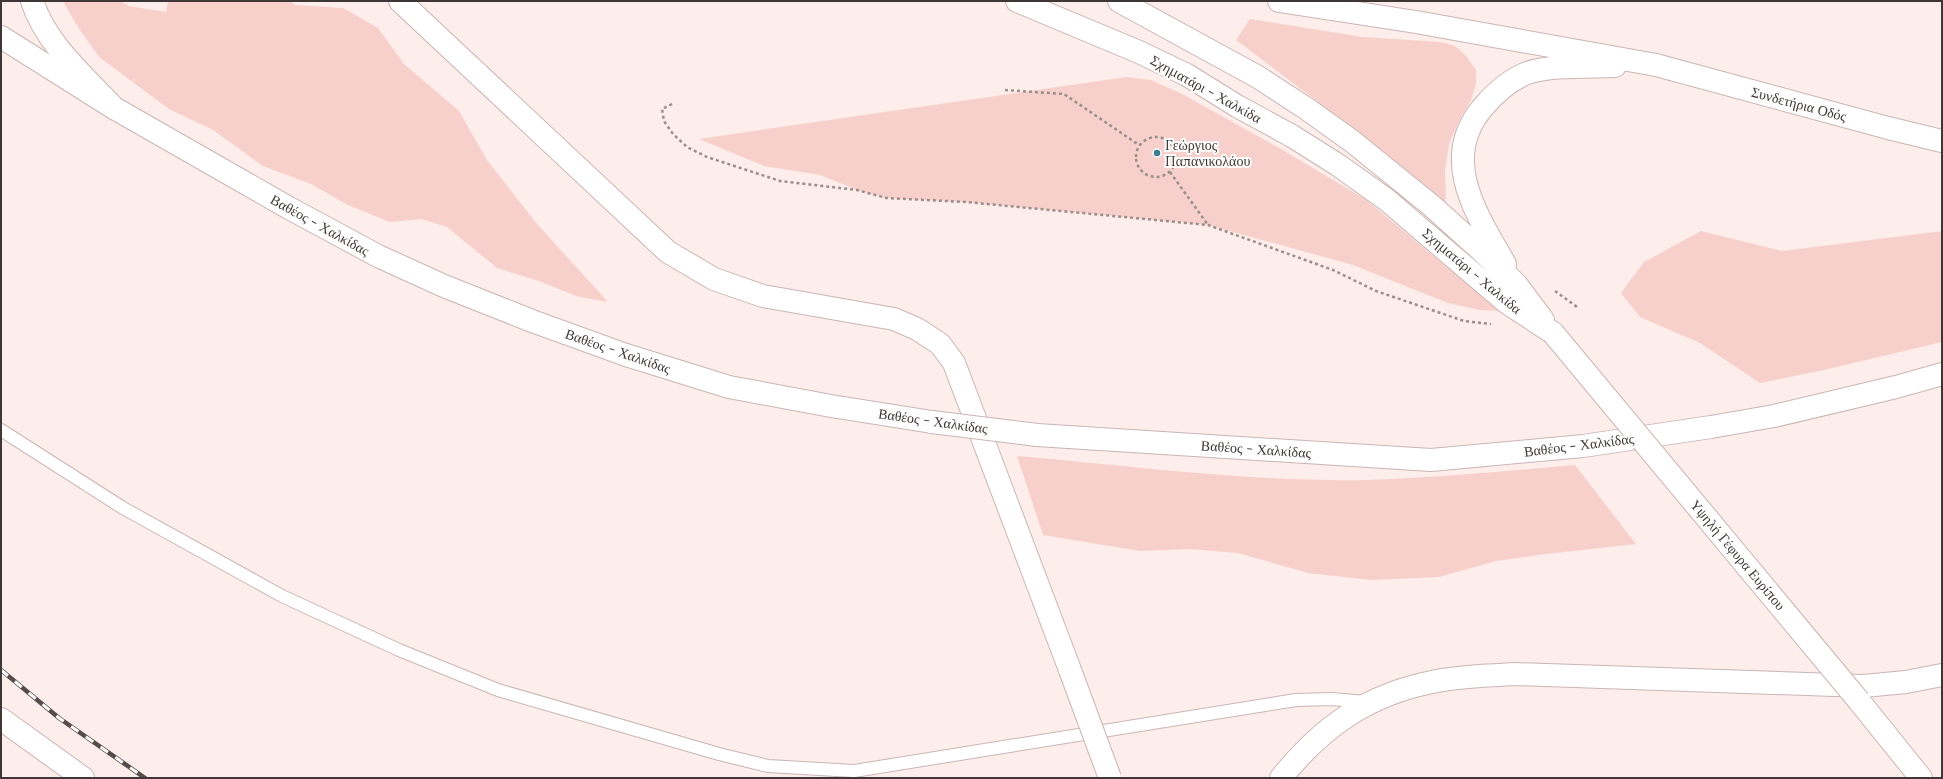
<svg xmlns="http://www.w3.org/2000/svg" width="1943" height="779" font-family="Lora,serif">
	<rect width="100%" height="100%" fill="#fdedeb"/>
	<!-- green -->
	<path fill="#f8d0cb" d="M 63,1 L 121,1 L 129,6 L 166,12 L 168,1 L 290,1 L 295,5 L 343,8 L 378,28 L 404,64 L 459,111 L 487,160 L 537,224 L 608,302 L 576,296 L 539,281 L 497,268 L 447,227 L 422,219 L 390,222 L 348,205 L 311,184 L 263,166 L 213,130 L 169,109 L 99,57 L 76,24 Z
		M 1250,19 L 1363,37 L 1440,42 L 1455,46 L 1466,56 L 1476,70 L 1476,84 L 1471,100 L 1459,121 L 1449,144 L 1445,170 L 1446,203 L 1342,120 L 1236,40 Z
		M 1127,77 L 1151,80 L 1184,95 L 1281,149 L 1365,199 L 1500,311 L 1480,310 L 1448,303 L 1353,265 L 1208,225 L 966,202 L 886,198 L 857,190 L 820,175 L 764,166 L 699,139 Z
		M 1701,231 L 1782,251 L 1942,231 L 1942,342 L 1824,370 L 1760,383 L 1700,343 L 1640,317 L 1621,293 L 1644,262 Z
		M 1017,456 C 1133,466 1250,482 1367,480 C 1436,478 1506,471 1575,465 L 1636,544 L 1546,554 L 1496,561 L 1439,577 L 1371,580 L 1308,573 L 1238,553 L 1190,549 L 1140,551 L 1043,535 Z"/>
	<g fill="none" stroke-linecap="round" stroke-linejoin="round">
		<defs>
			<path id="service" d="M 1,430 L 123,508 L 282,596 L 399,650 L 498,690 L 719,754 L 768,766 L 854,771 L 1296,700 L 1331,699 L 1367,702"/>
			<path id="minor" d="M 400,1 L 668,252 L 714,279 L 763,296 L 894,319 L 917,329 L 940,344 L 954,363 L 1070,670"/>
			<path id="tertiary" d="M 1,719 L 83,778
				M 1281,778 C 1322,727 1367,695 1432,682 C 1459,676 1487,676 1514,674 L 1864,686 L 1906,682 L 1942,675"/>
			<path id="secondary" d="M 1,37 L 114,108 L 289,208 L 378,256 L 444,286 L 532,321 L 626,355 L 729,387 L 831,406 L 932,422
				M 1656,65 L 1888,128 L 1942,141
				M 1037,435 L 1431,460 L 1583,446 L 1711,427 L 1774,416 L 1896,387 L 1942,374"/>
			<path id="primary" d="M 32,1 C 46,44 84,76 114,108
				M 1017,1 L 1139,52 L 1187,75 L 1237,106 L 1292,136 L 1338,165 L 1387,200 L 1506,302 L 1553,333
				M 1119,1 L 1258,77 L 1307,109 L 1353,142 L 1432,206 L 1484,253 L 1516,284 L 1543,320
				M 1279,1 L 1416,22 L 1656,65
				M 1505,264 C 1477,215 1438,158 1484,106 C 1496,92 1510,80 1527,73 C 1549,65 1591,67 1615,66
				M 1859,701 L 1921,778"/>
		</defs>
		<!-- service casing -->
		<use href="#service" stroke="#c9b6b3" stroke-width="14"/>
		<!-- minor casing -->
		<use href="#minor" stroke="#c9b6b3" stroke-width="24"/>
		<!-- tertiary casing -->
		<use href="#tertiary" stroke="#c9b6b3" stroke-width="24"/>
		<!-- secondary casing -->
		<use href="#secondary" stroke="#c9b6b3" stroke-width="24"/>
		<!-- primary casing -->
		<use href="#primary" stroke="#c9b6b3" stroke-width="24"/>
		<!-- path -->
		<path stroke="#9a8f8d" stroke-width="2.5" stroke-dasharray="3 3" stroke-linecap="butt" d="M 1005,90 L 1064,94 L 1139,145
			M 672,104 L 662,109 L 664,121 L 673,134 L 687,147 L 707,157 L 780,181 L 857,190 L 886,198 L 966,202 L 1208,225 L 1333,270 L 1376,291 L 1464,321 L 1491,324
			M1136 157a20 20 0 1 1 40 0a20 20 0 1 1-40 0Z
			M 1170,172 L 1208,225
			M 1555,291 L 1577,307"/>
		<!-- service -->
		<use href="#service" stroke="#fff" stroke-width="12"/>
		<!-- minor -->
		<use href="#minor" stroke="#fff" stroke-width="22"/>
		<!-- tertiary -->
		<use href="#tertiary" stroke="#fff" stroke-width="22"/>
		<!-- secondary -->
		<use href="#secondary" stroke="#fff" stroke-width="22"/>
		<!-- primary -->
		<use href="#primary" stroke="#fff" stroke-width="22"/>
		<defs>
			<path id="rail" d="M 1,670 L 59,718 L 145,778"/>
		</defs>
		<!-- rail casing -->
		<use href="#rail" stroke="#564d4b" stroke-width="4.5"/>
		<!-- rail -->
		<use href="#rail" stroke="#fefefe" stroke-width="3" stroke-dasharray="9" stroke-linecap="butt"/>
		<defs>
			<path id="minor-bridge" d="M 1070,670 L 1110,778"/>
			<path id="secondary-bridge" d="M 932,422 L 1037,435"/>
			<path id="primary-bridge" d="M 1553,333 L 1859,701"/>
		</defs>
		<!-- minor-bridge casing -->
		<use href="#minor-bridge" stroke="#c9b6b3" stroke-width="24" stroke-linecap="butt"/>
		<!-- secondary-bridge casing -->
		<use href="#secondary-bridge" stroke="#c9b6b3" stroke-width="24" stroke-linecap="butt"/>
		<!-- primary-bridge casing -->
		<use href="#primary-bridge" stroke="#c9b6b3" stroke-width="24" stroke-linecap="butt"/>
		<!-- minor-bridge -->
		<use href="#minor-bridge" stroke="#fff" stroke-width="22"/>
		<!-- secondary-bridge -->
		<use href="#secondary-bridge" stroke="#fff" stroke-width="22"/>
		<!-- primary-bridge -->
		<use href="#primary-bridge" stroke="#fff" stroke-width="22"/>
	</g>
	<!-- markers -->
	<circle fill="#3d7e91" stroke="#fefefe" stroke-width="1.5" cx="1157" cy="153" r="4"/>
	<g text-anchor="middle" stroke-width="4" stroke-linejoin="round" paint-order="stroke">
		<!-- street labels -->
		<g font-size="14" fill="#3f3736" stroke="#fefefe">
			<text transform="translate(1206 89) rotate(29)" y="5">Σχηματάρι - Χαλκίδα</text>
			<text transform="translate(1799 104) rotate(15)" y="5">Συνδετήρια Οδός</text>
			<text transform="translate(320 225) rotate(29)" y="5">Βαθέος - Χαλκίδας</text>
			<text transform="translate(1472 271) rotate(40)" y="5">Σχηματάρι - Χαλκίδα</text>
			<text transform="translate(618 351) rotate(19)" y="5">Βαθέος - Χαλκίδας</text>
			<text transform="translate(933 421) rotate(8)" y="5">Βαθέος - Χαλκίδας</text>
			<text transform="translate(1579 445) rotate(-7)" y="5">Βαθέος - Χαλκίδας</text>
			<text transform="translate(1256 449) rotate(4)" y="5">Βαθέος - Χαλκίδας</text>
			<text transform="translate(1738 555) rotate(50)" y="5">Υψηλή Γέφυρα Ευρίπου</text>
		</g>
		<!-- poi labels -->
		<g font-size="14" fill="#3f3736" stroke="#fefefe" text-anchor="start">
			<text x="1165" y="150">Γεώργιος<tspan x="1165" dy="16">Παπανικολάου</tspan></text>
		</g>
	</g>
	<!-- border -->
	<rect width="1943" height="779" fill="none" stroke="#3f3736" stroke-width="4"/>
</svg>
